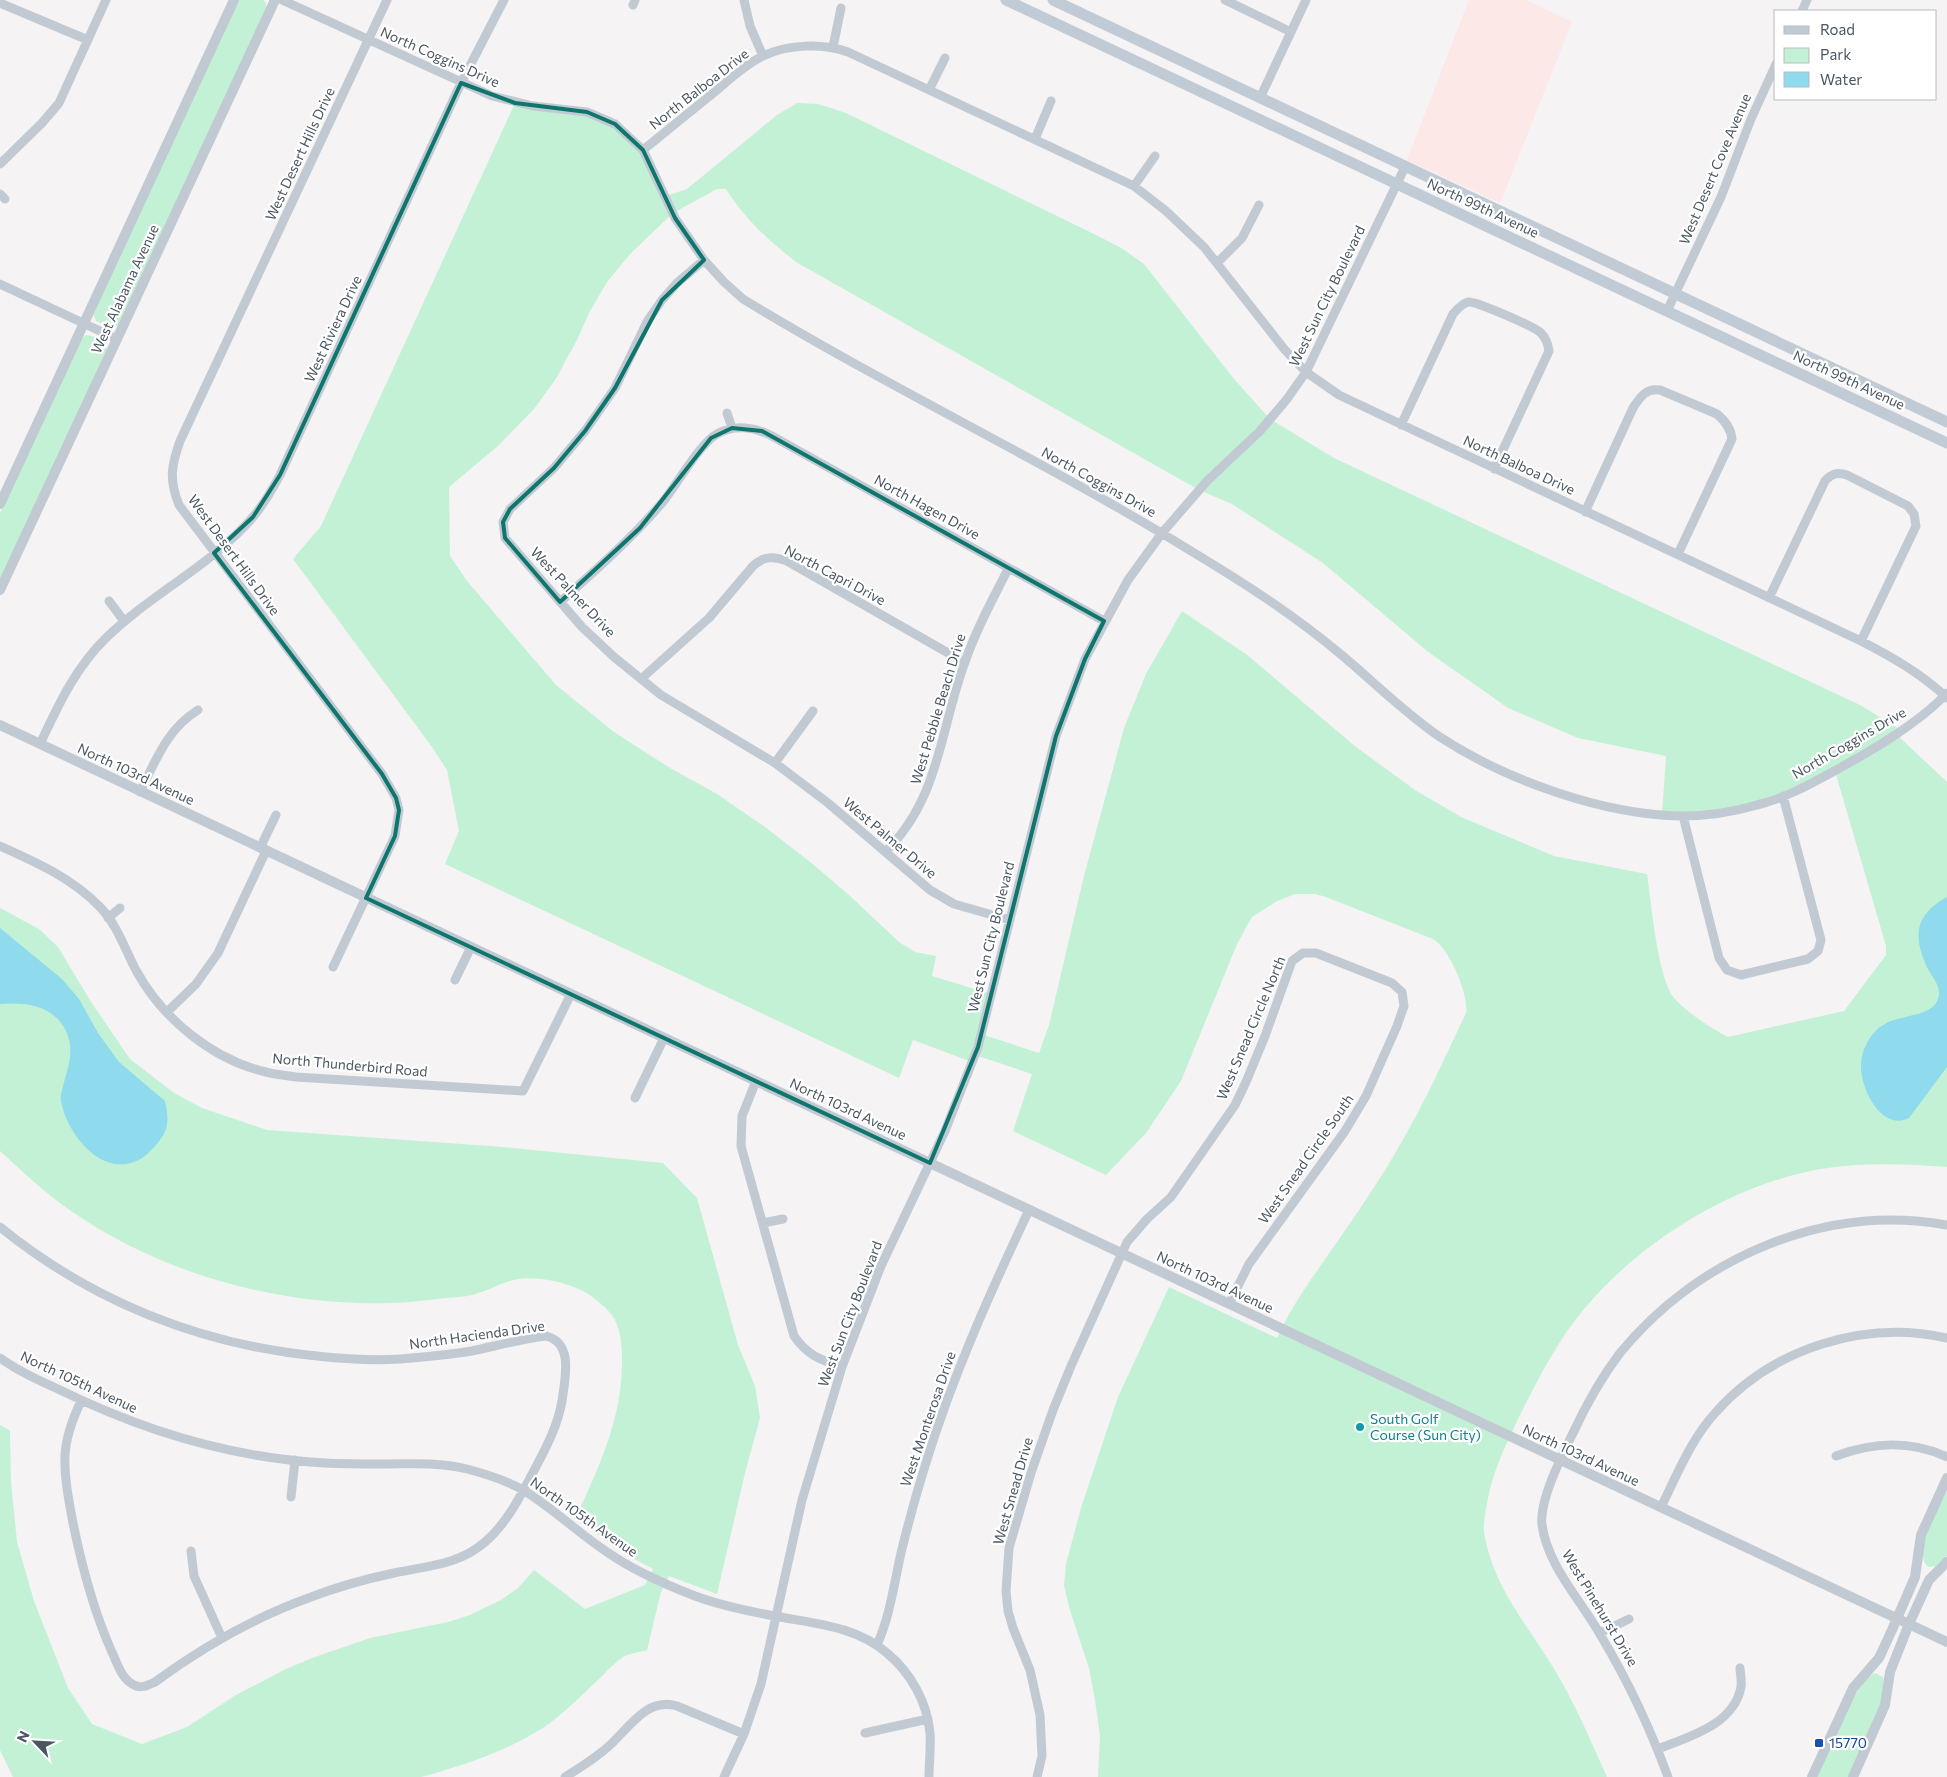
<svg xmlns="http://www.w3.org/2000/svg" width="1947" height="1777" font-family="Commissioner,sans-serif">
	<rect width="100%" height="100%" fill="#f5f3f3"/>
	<!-- medical -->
	<path fill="#fce8e6" d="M 1469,0 L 1526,0 L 1572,22 L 1500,203 L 1407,160 Z"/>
	<!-- green -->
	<path fill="#c3f1d5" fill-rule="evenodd" d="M 239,0 L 263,0 L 266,3 L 266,9 L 118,326 L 113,328 L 96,321 L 93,314 Z
		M 515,103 L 602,118 L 643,150 L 666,196 L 687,189 L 777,115 L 797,103 L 818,104 L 846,113 L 1098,236 L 1123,249 L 1144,264 L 1234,379 L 1270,419 L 1334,458 L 1860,705 L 1901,730 L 1896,734 L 1947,782 L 1947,1167 C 1906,1164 1862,1162 1821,1169 C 1733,1184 1641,1241 1584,1309 C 1558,1340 1539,1377 1521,1413 C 1506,1444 1491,1474 1486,1509 C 1485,1516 1483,1525 1484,1532 C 1493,1588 1528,1625 1556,1672 C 1576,1706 1591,1741 1607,1777 L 1098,1777 L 1100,1736 L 1095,1700 L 1089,1668 L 1069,1607 L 1064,1585 L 1066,1564 L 1081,1508 L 1118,1397 L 1169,1287 L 1277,1338 C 1295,1298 1322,1265 1346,1229 C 1382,1178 1414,1124 1440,1068 C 1446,1055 1452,1043 1458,1030 C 1460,1025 1464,1018 1466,1013 C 1469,994 1449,948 1433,939 L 1326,897 L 1315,894 L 1295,894 L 1277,901 L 1252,917 L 1237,944 L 1181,1081 L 1146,1133 L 1106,1175 L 1013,1131 L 1032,1074 L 975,1055 L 972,1062 L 913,1040 L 899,1078 L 445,864 L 459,831 L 447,770 L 432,747 L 293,559 L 321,526 ZM 717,189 L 726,189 C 745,219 768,240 796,262 L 1199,490 L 1232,504 L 1323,563 L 1427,651 L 1508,708 L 1578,738 L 1666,756 L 1662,814 L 1737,810 L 1835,771 L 1886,946 L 1886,955 L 1844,1011 L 1728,1037 C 1712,1029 1678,1007 1670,992 C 1656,962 1652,908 1647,874 L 1554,856 L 1461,817 L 1415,790 L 1356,747 L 1246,654 L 1182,611 L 1146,674 L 1124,728 L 1084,876 L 1049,1025 L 1039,1053 L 981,1034 L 991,994 L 932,976 L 936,956 L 915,952 L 899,942 L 849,895 L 809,861 L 765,827 L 717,794 L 670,768 L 614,732 L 556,685 L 467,581 L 450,556 L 449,487 L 499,445 L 534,409 L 555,380 L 577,340 L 590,311 L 607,282 L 630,254 L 673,213 Z
		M 86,335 L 92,336 L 104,341 L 107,349 L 0,580 L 0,513 L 81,339 Z
		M 0,908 L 39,929 L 58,947 L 91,1002 L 130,1059 L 174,1093 L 202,1108 L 267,1130 L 503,1147 L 663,1163 L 697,1198 L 738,1345 L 755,1386 L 760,1418 L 745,1473 L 717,1594 L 669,1576 L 661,1592 L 647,1650 C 640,1652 631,1653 625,1656 C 615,1662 607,1671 599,1679 C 584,1693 570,1707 554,1720 C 515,1749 467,1764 421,1777 L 13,1777 L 0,1750 L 0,1425 L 10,1431 L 11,1482 L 17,1542 L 34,1601 L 68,1688 L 92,1724 L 142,1744 L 187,1727 L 236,1695 L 286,1669 L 312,1658 L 370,1638 L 448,1622 L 470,1615 L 501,1600 L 518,1588 L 534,1570 L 585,1609 L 645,1585 L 653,1569 L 627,1555 L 575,1519 C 599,1468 623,1416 622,1359 C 622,1347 621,1332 615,1320 C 609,1309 594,1297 583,1291 C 565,1282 538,1276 518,1279 C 502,1282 488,1291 472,1295 C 464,1297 454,1297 446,1298 C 427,1300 407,1303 388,1303 C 278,1306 162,1274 71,1211 C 45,1193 23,1172 0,1151 Z
		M 1947,1490 L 1947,1556 L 1936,1566 L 1929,1567 C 1910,1556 1940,1505 1947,1490 Z
		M 1875,1673 L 1883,1677 L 1884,1695 L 1848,1777 L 1817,1777 C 1826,1756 1855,1679 1875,1673 Z"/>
	<!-- water -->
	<path fill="#90daee" d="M 1947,897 L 1947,1067 L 1909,1118 C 1881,1132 1860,1088 1861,1065 C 1861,1057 1863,1050 1867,1043 C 1871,1035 1877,1028 1885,1024 C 1900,1014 1936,1018 1939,995 C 1940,984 1931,976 1927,967 C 1912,935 1916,914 1947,897 Z
		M 0,928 L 62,979 L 79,999 L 98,1033 L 119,1062 L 165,1101 C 168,1116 170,1127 160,1140 C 153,1149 145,1158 134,1162 C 98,1175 66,1131 61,1101 C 60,1096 62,1091 63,1086 C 68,1067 75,1050 66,1031 C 53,1005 26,1002 0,1004 Z"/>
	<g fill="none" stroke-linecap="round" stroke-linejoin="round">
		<!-- minor -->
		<path stroke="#c1cad2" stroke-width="9" d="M 282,0 L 492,96 L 533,106 L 587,112 L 615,124 L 643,150 L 675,218 L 704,260 L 724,282 L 743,299 C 889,388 1045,461 1191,551 C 1244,583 1296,616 1344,657 C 1376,684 1406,714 1440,737 C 1506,780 1603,815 1682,816 C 1707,816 1733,812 1757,805 C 1782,799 1805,787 1827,775 C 1866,754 1917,725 1947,693
			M 744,0 L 750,26 L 763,56
			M 1225,0 L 1291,32
			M 0,3 L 88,40
			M 633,5 L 635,0
			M 1802,11 L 1807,0
			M 833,47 L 841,8
			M 929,90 L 945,58
			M 1260,98 L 1306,0
			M 1035,139 L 1051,101
			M 643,150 C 668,130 692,110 717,90 C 731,78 746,64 763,56 C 788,44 823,43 848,52 L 1134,186 L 1166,211 L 1204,247 L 1285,350 L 1306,372 L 1339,395 L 1861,641 C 1892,657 1922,674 1947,698
			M 0,164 L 42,123 L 59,103 L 106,0
			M 1134,186 L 1155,156
			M 0,194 L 5,199
			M 704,260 L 677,283 L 662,300 L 648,320 L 615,388 L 585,431 L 554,468 L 510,509 L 503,522 L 505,538 L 582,627 L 614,657 L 661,695 L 775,763 L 828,803 L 930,890 L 954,904 L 1010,920
			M 1217,263 L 1242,238 L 1259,205
			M 0,284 L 117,339
			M 1667,311 L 1721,197 L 1751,119 L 1776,64
			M 727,413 L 732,428
			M 1401,425 L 1453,314 C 1458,309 1461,304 1468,302 C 1476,301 1535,327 1541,333 C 1546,338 1548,344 1549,351 L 1494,469
			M 1585,512 L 1633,408 C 1640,397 1646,388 1660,390 L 1717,414 C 1725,421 1731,428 1732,439 L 1678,554
			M 1769,598 L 1825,481 C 1832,473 1838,472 1847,475 L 1908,506 L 1914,514 L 1916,526 L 1861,641
			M 109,601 L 124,621
			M 560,602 C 596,570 631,539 662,503 C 676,486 700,443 717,434 C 734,424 755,427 772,436 L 1104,621
			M 641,679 L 709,618 L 753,566 C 764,556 773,556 787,561 L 964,662
			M 40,744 C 58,706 75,668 106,638 C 151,594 212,565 253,517 C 264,504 272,490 280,475 L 461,83 L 504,0
			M 775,763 L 813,711
			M 140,792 C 156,760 167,729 198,710
			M 1683,816 L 1719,958 L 1727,970 L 1741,975 L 1808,959 L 1818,951 L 1821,940 L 1783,796
			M 0,846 C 36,862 72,878 100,907 C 118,926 125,950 137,972 C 163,1019 213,1060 266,1072 C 275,1075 286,1075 296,1077 L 523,1091 L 571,994
			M 260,848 L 276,815
			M 885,852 C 940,799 940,729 965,662 C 976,629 993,599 1008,569
			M 108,918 L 120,908
			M 333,967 L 395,836 L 399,810 L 396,798 L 382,774 L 179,505 C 169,480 171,466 180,441 L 387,0
			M 455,980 L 471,947
			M 167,1012 L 196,984 L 218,953 L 266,851
			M 756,1081 L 742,1116 L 741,1146 L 794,1336 C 808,1356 821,1360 842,1367
			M 635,1098 L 664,1038
			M 763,1223 L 783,1219
			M 0,1227 C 91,1301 201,1345 317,1356 C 345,1359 373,1361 400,1359 C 424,1357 448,1355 472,1351 C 496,1346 521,1339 546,1336 C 574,1343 565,1378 562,1401 C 557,1430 542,1455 529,1480 C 517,1502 505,1525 485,1542 C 459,1565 426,1566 394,1573 C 366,1579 337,1587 311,1597 C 255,1617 203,1647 155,1682 C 148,1685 141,1689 134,1685 C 121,1679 117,1662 111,1650 C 93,1609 82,1567 73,1523 C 69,1501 64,1478 65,1455 C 66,1436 73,1418 81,1401
			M 0,1358 C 18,1371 38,1380 58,1389 C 141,1430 232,1458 325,1463 C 345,1464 365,1464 385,1464 C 413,1464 440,1462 467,1469 C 486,1474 506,1480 523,1490 C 553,1508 578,1533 607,1552 C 634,1571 664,1584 695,1596 C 722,1606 752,1612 780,1617 C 818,1624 857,1627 887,1653 C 911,1673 927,1702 930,1733 C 931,1748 929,1763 929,1777
			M 1836,1456 C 1874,1442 1910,1440 1947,1457
			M 291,1497 L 295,1460
			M 1661,1507 C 1677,1475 1691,1439 1716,1412 C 1772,1349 1864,1319 1947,1338
			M 191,1551 L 194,1576 L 222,1638
			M 1600,1633 L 1629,1619
			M 877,1645 C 890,1616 894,1584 901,1553 C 908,1524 916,1495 925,1466 C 952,1377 990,1293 1029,1210
			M 865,1733 L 928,1719
			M 1658,1749 C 1688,1737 1734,1725 1741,1687 C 1742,1681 1740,1673 1740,1668
			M 565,1777 C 578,1769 591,1761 603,1751 C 626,1734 644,1696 677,1706 L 744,1734
			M 724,1777 L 744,1734 L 761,1684 L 802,1500 L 842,1367 L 881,1266 L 945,1131 L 978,1047 L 1056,736 L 1085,659 L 1128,580 L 1162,533 L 1207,481 L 1260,431 L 1287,399 L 1306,372 L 1405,167
			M 1037,1777 L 1042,1756 L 1040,1715 L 1030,1670 L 1013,1628 L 1008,1611 L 1006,1591 L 1009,1548 L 1031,1473 L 1053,1410 L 1071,1366 L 1127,1242 L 1147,1219 L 1171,1197 L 1235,1105 L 1246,1082 L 1265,1036 L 1292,961 L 1303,953 L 1316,953 L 1392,983 L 1402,992 L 1404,1006 L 1397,1026 L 1366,1096 L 1345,1131 L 1249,1264 L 1229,1304
			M 1668,1777 C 1650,1728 1628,1681 1601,1636 C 1581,1600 1548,1567 1542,1525 C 1539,1501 1562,1455 1573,1433 C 1586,1405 1601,1378 1620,1353 C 1698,1258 1824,1203 1947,1225"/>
		<!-- tertiary -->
		<path stroke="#c1cad2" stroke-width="10" d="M 0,504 L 234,0
			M 0,590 L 275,0
			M 0,725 L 1947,1642
			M 1812,1777 L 1853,1688 L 1879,1658 L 1892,1630 L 1915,1577 L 1921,1535 L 1947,1478
			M 1853,1777 L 1885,1705 L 1890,1672 L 1909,1624 L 1929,1580 L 1947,1562"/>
		<!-- secondary -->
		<path stroke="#c1cbd6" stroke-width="11" d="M 1006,0 L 1947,443
			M 1053,0 L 1947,422"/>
	</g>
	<!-- marked area -->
	<path fill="none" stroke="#0f766e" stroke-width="4" stroke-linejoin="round" d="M 461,83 L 515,103 L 587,112 L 615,124 L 643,150 L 675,218 L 704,260 L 662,300 L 615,388 L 585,431 L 554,468 L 510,509 L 503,522 L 505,538 L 560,602 L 640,528 L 711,438 L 732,428 L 762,431 L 1104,621 L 1085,659 L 1056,736 L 978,1047 L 930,1163 L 366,898 L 395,836 L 399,810 L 396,798 L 382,774 L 214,553 L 253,517 L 280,475 Z"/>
	<!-- markers -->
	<circle fill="#0f9aa8" stroke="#fff" stroke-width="2" cx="1360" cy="1427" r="5"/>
	<rect fill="#1a4fb4" stroke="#fff" stroke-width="2" x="1814" y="1738" width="10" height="10" rx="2.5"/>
	<g text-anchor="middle" stroke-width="4.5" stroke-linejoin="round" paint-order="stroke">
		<!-- street labels -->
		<g font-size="14" fill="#4a5661" stroke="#fff">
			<text transform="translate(440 57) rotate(24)" y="5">North Coggins Drive</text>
			<text transform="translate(699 89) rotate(-38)" y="5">North Balboa Drive</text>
			<text transform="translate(300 154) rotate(-65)" y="5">West Desert Hills Drive</text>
			<text transform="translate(1715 169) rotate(-67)" y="5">West Desert Cove Avenue</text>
			<text transform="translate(1483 208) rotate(25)" y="5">North 99th Avenue</text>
			<text transform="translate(125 289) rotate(-65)" y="5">West Alabama Avenue</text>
			<text transform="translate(1327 296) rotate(-64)" y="5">West Sun City Boulevard</text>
			<text transform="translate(333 329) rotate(-65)" y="5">West Riviera Drive</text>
			<text transform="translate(1849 380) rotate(25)" y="5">North 99th Avenue</text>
			<text transform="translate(1519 465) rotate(25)" y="5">North Balboa Drive</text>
			<text transform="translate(1099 482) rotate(29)" y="5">North Coggins Drive</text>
			<text transform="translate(927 507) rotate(29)" y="5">North Hagen Drive</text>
			<text transform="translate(234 555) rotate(54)" y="5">West Desert Hills Drive</text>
			<text transform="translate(835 575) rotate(28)" y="5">North Capri Drive</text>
			<text transform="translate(573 592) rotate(47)" y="5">West Palmer Drive</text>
			<text transform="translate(938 709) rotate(-73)" y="5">West Pebble Beach Drive</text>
			<text transform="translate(1849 743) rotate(-30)" y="5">North Coggins Drive</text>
			<text transform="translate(136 774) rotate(25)" y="5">North 103rd Avenue</text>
			<text transform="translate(890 838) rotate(40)" y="5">West Palmer Drive</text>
			<text transform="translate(991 937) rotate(-76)" y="5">West Sun City Boulevard</text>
			<text transform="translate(1251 1028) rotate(-67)" y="5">West Snead Circle North</text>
			<text transform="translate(350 1065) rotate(5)" y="5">North Thunderbird Road</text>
			<text transform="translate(848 1109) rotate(25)" y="5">North 103rd Avenue</text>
			<text transform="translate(1306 1159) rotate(-55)" y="5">West Snead Circle South</text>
			<text transform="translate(1215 1282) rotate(25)" y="5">North 103rd Avenue</text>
			<text transform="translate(850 1314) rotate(-69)" y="5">West Sun City Boulevard</text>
			<text transform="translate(477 1335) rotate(-8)" y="5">North Hacienda Drive</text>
			<text transform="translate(79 1382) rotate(25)" y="5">North 105th Avenue</text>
			<text transform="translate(928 1419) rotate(-71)" y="5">West Monterosa Drive</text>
			<text transform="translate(1581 1455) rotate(25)" y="5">North 103rd Avenue</text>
			<text transform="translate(1013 1491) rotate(-74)" y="5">West Snead Drive</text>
			<text transform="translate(584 1517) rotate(35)" y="5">North 105th Avenue</text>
			<text transform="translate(1600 1608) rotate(59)" y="5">West Pinehurst Drive</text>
		</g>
		<!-- culture labels -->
		<g font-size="14" fill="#0d838f" stroke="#fff" text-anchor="start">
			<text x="1370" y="1424">South Golf<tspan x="1370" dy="16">Course (Sun City)</tspan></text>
		</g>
		<!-- transit labels -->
		<g font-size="14" fill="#164399" stroke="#fff" text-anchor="start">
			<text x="1829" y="1748">15770</text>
		</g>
	</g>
	<!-- legend -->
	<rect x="1774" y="10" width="162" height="90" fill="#ffffff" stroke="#b7bbc0"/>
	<rect x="1784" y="26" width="25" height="8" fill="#c1cbd6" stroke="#b7bbc0"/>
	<text x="1820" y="35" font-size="15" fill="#4a5661">Road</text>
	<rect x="1784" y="48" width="25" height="15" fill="#c3f1d5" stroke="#b7bbc0"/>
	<text x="1820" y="60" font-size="15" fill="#4a5661">Park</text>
	<rect x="1784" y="72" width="25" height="15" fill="#90daee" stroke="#b7bbc0"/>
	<text x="1820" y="85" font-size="15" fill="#4a5661">Water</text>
	<!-- north arrow -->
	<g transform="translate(35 1742) rotate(295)" stroke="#ffffff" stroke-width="4" paint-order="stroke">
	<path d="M0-4L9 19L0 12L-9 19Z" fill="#4a5661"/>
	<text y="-8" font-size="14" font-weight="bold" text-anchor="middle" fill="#4a5661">N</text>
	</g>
</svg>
